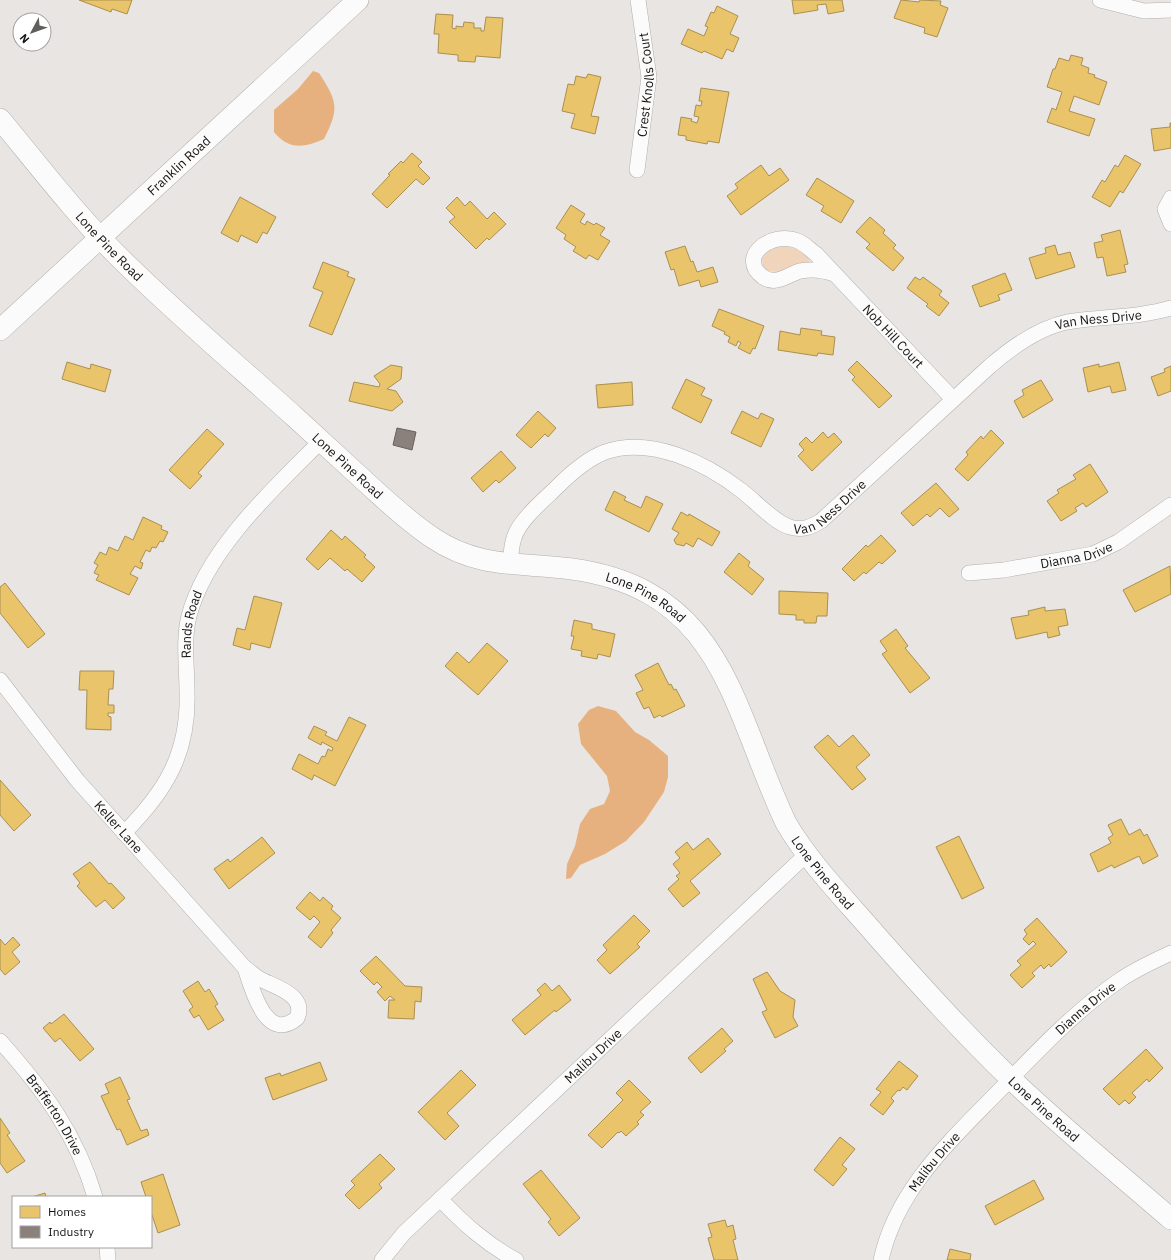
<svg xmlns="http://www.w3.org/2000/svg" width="1171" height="1260" font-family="'IBM Plex Sans',sans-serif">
	<rect width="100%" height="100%" fill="#e9e5e2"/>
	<!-- green -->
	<path fill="#f1d4bc" d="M 781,246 C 792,247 807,250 810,262 L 793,266 L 779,272 L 768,271 L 763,265 L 762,256 L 768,250 Z"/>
	<!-- water -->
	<path fill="#e7b17f" d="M 313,71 L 319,73 C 337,101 340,108 324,139 C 303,148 289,150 274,132 L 274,110 L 298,89 Z
		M 598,706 L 616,711 L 635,732 L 649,740 L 668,756 L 668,777 L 664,792 L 644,822 L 626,841 L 605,854 L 580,865 L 571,878 L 566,879 L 567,864 L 575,846 L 580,824 L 590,809 L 604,804 L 610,791 L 607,776 L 581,744 L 578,724 L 589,710 Z"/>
	<!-- homes -->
	<path fill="#e9c46a" stroke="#aa8f50" d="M 79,0 L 132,0 L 127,14 L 112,9 L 111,12 Z
		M 792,0 L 842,0 L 844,11 L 828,14 L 826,4 L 817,5 L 818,10 L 794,14 Z
		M 901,0 L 919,2 L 920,0 L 941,1 L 940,5 L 948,8 L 937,37 L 924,33 L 925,28 L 894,18 Z
		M 717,6 L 738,16 L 730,34 L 739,38 L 733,52 L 727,49 L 722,59 L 704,51 L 702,53 L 681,44 L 688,29 L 704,36 L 708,27 L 705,26 L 711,12 L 714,13 Z
		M 436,14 L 453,15 L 452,28 L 456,29 L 456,26 L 463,27 L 464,22 L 474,23 L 474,28 L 481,28 L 481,31 L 484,31 L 486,17 L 503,18 L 500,58 L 476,56 L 475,62 L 458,61 L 458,55 L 438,53 L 439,34 L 434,34 Z
		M 1071,55 L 1083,58 L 1081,65 L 1089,68 L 1088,73 L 1095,75 L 1094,77 L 1107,82 L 1099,105 L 1074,96 L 1069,111 L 1095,119 L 1089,136 L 1047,122 L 1052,108 L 1056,110 L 1062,92 L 1047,87 L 1053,69 L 1055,69 L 1059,58 L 1069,61 Z
		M 588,74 L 601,77 L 591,116 L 599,117 L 595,134 L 571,128 L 575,114 L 562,111 L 568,84 L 574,85 L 576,76 L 586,78 Z
		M 701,88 L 729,92 L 719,143 L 708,141 L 707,144 L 686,140 L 686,136 L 678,135 L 681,117 L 692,119 L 691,121 L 697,123 L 699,117 L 694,116 L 696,105 L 701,106 L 702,101 L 699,101 Z
		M 1170,123 L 1171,123 L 1171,148 L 1154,151 L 1151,129 L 1170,127 Z
		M 412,153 L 422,162 L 418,166 L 430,178 L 423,185 L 416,179 L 387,208 L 372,194 L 390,175 L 388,174 L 401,161 L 403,163 Z
		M 1125,155 L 1141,164 L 1123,193 L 1120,191 L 1110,207 L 1092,197 L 1102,180 L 1105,182 L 1115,165 L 1118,167 Z
		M 761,165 L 769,176 L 780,168 L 789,180 L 741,215 L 727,196 L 738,188 L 735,184 Z
		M 817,178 L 854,201 L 841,223 L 821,211 L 824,206 L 806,195 Z
		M 240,197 L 276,217 L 267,234 L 263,232 L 257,243 L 241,235 L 238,242 L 221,233 Z
		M 457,197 L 465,206 L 470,201 L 487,219 L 494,212 L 506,224 L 489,240 L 487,238 L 476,249 L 449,222 L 455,217 L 446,208 Z
		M 571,205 L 585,214 L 580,222 L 585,225 L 587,221 L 594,225 L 596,223 L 605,228 L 600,235 L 610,241 L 598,260 L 589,255 L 586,259 L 573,251 L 576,247 L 564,239 L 566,235 L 556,228 Z
		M 870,217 L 885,230 L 883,233 L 896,245 L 893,248 L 904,258 L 893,271 L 866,248 L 870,244 L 856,232 Z
		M 1120,230 L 1128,264 L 1124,265 L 1126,272 L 1107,276 L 1103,257 L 1097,258 L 1094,243 L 1103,241 L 1101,235 Z
		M 1055,245 L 1058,255 L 1070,252 L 1075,267 L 1036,279 L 1029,258 L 1046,253 L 1045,248 Z
		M 685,246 L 691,262 L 693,261 L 697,272 L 713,267 L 718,282 L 701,287 L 699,280 L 679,286 L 674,269 L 671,270 L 665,252 Z
		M 323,262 L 349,272 L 347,276 L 355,279 L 332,335 L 309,326 L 323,292 L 313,288 Z
		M 1005,273 L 1012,290 L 998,295 L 1000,300 L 980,307 L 972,286 Z
		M 915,277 L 920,280 L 923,277 L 942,291 L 939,295 L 949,303 L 939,316 L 926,306 L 928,304 L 907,288 Z
		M 719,309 L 764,326 L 755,349 L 753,348 L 750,354 L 738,348 L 741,343 L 738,341 L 736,346 L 728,342 L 730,337 L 724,334 L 725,332 L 712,326 Z
		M 801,328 L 822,331 L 821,335 L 835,337 L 833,355 L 818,353 L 817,356 L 778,350 L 780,331 L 800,335 Z
		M 857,361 L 892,396 L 879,408 L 852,380 L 855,377 L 848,370 Z
		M 67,362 L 90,369 L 91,364 L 111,370 L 105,392 L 62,379 Z
		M 1119,362 L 1126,390 L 1112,393 L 1110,386 L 1088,392 L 1083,368 L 1099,364 L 1099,367 Z
		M 391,365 L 402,367 L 401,379 L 387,389 L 396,391 L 403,402 L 392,411 L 349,401 L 354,382 L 379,387 L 380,384 L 374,376 Z
		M 1171,366 L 1171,391 L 1158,396 L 1151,377 L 1165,372 L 1164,369 Z
		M 686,379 L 705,388 L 701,395 L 712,400 L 701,423 L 672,408 Z
		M 1041,380 L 1053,400 L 1023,418 L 1014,401 L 1024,395 L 1022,390 Z
		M 632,382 L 633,405 L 598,408 L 596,385 Z
		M 538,411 L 556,428 L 548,437 L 545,434 L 531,448 L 516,435 Z
		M 742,411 L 758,419 L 761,413 L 774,419 L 761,447 L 731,433 Z
		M 207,429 L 224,444 L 198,473 L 202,476 L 190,489 L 169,470 Z
		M 991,430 L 1004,443 L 968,481 L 955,469 L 968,455 L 966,452 L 981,436 L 983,439 Z
		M 823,432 L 828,438 L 834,433 L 842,442 L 812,471 L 798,456 L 804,450 L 799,444 L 806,437 L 812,443 Z
		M 501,451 L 516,468 L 499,483 L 496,480 L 483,492 L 471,478 Z
		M 1090,464 L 1108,492 L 1086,507 L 1083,503 L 1075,508 L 1077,511 L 1061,521 L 1047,501 L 1059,493 L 1057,490 L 1076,479 L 1073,475 Z
		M 936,483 L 959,509 L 949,517 L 940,508 L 930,517 L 927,514 L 913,526 L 901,513 Z
		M 614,491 L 626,497 L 624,500 L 641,508 L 646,496 L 663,504 L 649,532 L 605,510 Z
		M 681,512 L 688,516 L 689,514 L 720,532 L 712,546 L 698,538 L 693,547 L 686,543 L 684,546 L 676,544 L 674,540 L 679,533 L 672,529 Z
		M 143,517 L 162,526 L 161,529 L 168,532 L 163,542 L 160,541 L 156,548 L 152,547 L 150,552 L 146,550 L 140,562 L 143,563 L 141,569 L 135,566 L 130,574 L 138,578 L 129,595 L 96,580 L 99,575 L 94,573 L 98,565 L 94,563 L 100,552 L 106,555 L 109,547 L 118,551 L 125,536 L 133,540 Z
		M 331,530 L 342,540 L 345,536 L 366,555 L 364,557 L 375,567 L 362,582 L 347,569 L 345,571 L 330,558 L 318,570 L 306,559 Z
		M 881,535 L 896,551 L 882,564 L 879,562 L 866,574 L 864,572 L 854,581 L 842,569 L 866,545 L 868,547 Z
		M 739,553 L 750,562 L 748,566 L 764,579 L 752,595 L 724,572 Z
		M 1170,566 L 1171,594 L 1135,612 L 1123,590 Z
		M 5,583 L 45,634 L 28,648 L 0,613 L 0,587 Z
		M 779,591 L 828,593 L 827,616 L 817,616 L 816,623 L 804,623 L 804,620 L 796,620 L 796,615 L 779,614 Z
		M 254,596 L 282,603 L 270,648 L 251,643 L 250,650 L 233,645 L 237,628 L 245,630 Z
		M 1045,607 L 1045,611 L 1065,609 L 1068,625 L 1058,627 L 1060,635 L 1048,638 L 1047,632 L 1016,639 L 1011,618 L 1029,615 L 1028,611 Z
		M 574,620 L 592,624 L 592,629 L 615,634 L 610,657 L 598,654 L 597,659 L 581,656 L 582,651 L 571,649 L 574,636 L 571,636 Z
		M 896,629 L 908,646 L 905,648 L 930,678 L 910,693 L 882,654 L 887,651 L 880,641 Z
		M 487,643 L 508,661 L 478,695 L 445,666 L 457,652 L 469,663 Z
		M 658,663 L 669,685 L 671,684 L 674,690 L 676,689 L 685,706 L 662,717 L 660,715 L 654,718 L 649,707 L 644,709 L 636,693 L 643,690 L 635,675 Z
		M 80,671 L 114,671 L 113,689 L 109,689 L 108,705 L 114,705 L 114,713 L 108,713 L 108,716 L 111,717 L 111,730 L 86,729 L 87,690 L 79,690 Z
		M 349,717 L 366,725 L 335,786 L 314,775 L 312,780 L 292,769 L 299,754 L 318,764 L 322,756 L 325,757 L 328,749 L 332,751 L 333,748 L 322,742 L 321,745 L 308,738 L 314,726 L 327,732 L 325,735 L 337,741 Z
		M 828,735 L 839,747 L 853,735 L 870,755 L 856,767 L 866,779 L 852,790 L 814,747 Z
		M 0,780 L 31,815 L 14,831 L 0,815 Z
		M 1121,819 L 1129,835 L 1140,829 L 1144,836 L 1147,834 L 1158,856 L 1143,864 L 1139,856 L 1114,868 L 1112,865 L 1098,872 L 1090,854 L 1111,843 L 1108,838 L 1113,835 L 1108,825 Z
		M 959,836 L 984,888 L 962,899 L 936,847 Z
		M 262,837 L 275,853 L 229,889 L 214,869 L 228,859 L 230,862 Z
		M 708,838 L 721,854 L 690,881 L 700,893 L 683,907 L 668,889 L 679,879 L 676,876 L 680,873 L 673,864 L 680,858 L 675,852 L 687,842 L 693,850 Z
		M 90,862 L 109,884 L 111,883 L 125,898 L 113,909 L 105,900 L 96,907 L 77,886 L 80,883 L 73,874 Z
		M 310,892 L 320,901 L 323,897 L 333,906 L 331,909 L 341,918 L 331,930 L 333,933 L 321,948 L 308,937 L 320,922 L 314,916 L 310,920 L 296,908 Z
		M 634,915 L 650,931 L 637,944 L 640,947 L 610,974 L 597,960 L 607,950 L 603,945 Z
		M 1037,918 L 1067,952 L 1051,967 L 1049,964 L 1044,969 L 1041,965 L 1032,973 L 1035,976 L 1022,988 L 1010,975 L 1021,965 L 1017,961 L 1036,944 L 1033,941 L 1029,945 L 1023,939 L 1027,934 L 1024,930 Z
		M 13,937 L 20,945 L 12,952 L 20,962 L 5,975 L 0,969 L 0,939 L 5,945 Z
		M 376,956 L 405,986 L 422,987 L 421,1002 L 415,1001 L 414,1019 L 388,1018 L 389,1000 L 395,1000 L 390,996 L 385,1001 L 377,992 L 382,987 L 377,982 L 374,985 L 360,971 Z
		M 767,972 L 780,991 L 795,1000 L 793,1017 L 798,1026 L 775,1038 L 762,1012 L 767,1010 L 753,979 Z
		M 198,981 L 205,992 L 209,989 L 218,1004 L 215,1006 L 224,1020 L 208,1030 L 199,1015 L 194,1018 L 189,1010 L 193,1007 L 183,991 Z
		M 545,983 L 552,991 L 559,985 L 571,1000 L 556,1012 L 555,1010 L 525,1035 L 512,1020 L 541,995 L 537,990 Z
		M 64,1014 L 94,1049 L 80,1061 L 60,1038 L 55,1042 L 43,1028 L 50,1022 L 51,1024 Z
		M 722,1028 L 733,1041 L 724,1049 L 726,1051 L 701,1073 L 688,1058 Z
		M 1146,1049 L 1163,1068 L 1149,1082 L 1147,1079 L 1132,1093 L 1136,1097 L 1129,1104 L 1125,1100 L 1119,1105 L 1103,1089 Z
		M 899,1061 L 918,1076 L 907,1090 L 903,1087 L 900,1091 L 898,1090 L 891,1098 L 894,1101 L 883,1115 L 870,1105 L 881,1092 L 876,1089 Z
		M 320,1062 L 327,1080 L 273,1100 L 265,1078 L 280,1073 L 281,1076 Z
		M 461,1070 L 476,1085 L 447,1113 L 459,1126 L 445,1140 L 418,1112 Z
		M 120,1077 L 130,1099 L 127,1100 L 141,1131 L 147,1129 L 149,1135 L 127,1145 L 120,1129 L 117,1130 L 101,1096 L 109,1093 L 105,1084 Z
		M 629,1080 L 651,1102 L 640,1112 L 644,1115 L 637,1122 L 639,1124 L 626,1136 L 621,1131 L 619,1133 L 618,1132 L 602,1148 L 588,1135 L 623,1100 L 616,1093 Z
		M 0,1118 L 10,1133 L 7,1135 L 25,1161 L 7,1173 L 0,1163 Z
		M 840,1137 L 855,1149 L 842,1165 L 847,1169 L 833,1186 L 814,1170 Z
		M 380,1154 L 395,1169 L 379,1184 L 382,1188 L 359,1209 L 345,1195 L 355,1185 L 351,1181 Z
		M 541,1170 L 580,1218 L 559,1236 L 548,1222 L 551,1219 L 523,1184 Z
		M 163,1174 L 180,1225 L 158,1233 L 151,1212 L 151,1197 L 146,1197 L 141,1182 Z
		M 1034,1180 L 1044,1199 L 995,1225 L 985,1206 Z
		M 45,1193 L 46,1197 L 32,1197 Z
		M 725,1220 L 727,1227 L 733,1225 L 736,1239 L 733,1240 L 738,1260 L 714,1260 L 708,1238 L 712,1237 L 708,1224 Z
		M 950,1249 L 971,1254 L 970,1260 L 947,1260 Z"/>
	<!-- industry -->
	<path fill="#8a817c" stroke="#67605c" d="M 397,428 L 416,432 L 412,450 L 393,445 Z"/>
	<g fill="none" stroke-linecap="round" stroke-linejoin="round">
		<defs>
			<g id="street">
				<path d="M 1100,0 L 1144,11 L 1171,10"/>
				<path id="s1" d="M 637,170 L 649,77 L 638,0"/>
				<path d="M 1171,198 L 1165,209 L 1171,224"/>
				<path id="s2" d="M 834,274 C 823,270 812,269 800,271 C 787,275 776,286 763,277 C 736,257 772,230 798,241 C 805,244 810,250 816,254 L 953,399"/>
				<path id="s3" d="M 510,565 C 511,556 511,547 514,538 C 519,520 545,499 558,486 C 572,472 587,459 605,452 C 651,436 706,463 742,491 C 755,501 775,523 790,527 C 802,531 811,527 821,521 L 990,366 C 1012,347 1038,328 1067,322 C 1102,316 1138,318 1171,308"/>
				<path id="s4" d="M 969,573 L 1004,570 L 1093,554 L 1118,542 L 1171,505"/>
				<path id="s5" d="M 0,680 L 77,780 L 245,968 C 250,971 254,976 260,979 C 275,987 307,995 297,1018 C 266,1044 252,989 245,968"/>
				<path id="s6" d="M 124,833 C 166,791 189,753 187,692 C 187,667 183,640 189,616 C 206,550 274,488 321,441"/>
				<path id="s7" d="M 0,1041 C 43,1089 77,1135 95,1197"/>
				<path d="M 440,1199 C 463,1223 486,1244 516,1260"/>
				<path d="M 107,1247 L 108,1260"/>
				<path id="s8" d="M 382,1260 L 404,1233 L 807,854"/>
				<path id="s9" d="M 881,1260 C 896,1192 946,1145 993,1097 C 1033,1056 1072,1013 1120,980 C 1136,969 1154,961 1171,953"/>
			</g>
			<g id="secondary">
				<path id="s10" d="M 0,119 C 38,165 74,212 116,254 C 173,311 236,364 296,418 C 320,440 345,463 369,485 C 390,504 410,523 433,538 C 479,569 521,562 572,569 C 724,590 732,709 786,823 C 810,864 844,898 875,934 C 918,983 962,1032 1009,1077 C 1061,1127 1117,1172 1171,1219"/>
				<path id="s11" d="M 0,330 L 358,0"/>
			</g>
		</defs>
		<!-- street casing -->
		<use href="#street" stroke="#b1afac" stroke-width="16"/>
		<!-- secondary casing -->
		<use href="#secondary" stroke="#b1afac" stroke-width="22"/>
		<!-- street -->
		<use href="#street" stroke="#fcfbfb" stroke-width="15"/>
		<!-- secondary -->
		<use href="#secondary" stroke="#fcfbfb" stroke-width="21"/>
	</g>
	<g text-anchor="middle" stroke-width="4" stroke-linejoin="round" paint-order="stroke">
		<!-- street labels -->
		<g font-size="13" fill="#161412" stroke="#fff">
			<text dy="5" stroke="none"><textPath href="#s1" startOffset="86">Crest Knolls Court</textPath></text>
			<text dy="5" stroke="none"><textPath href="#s11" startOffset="243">Franklin Road</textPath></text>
			<text dy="5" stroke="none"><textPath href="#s10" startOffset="168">Lone Pine Road</textPath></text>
			<text dy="5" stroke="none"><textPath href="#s3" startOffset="746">Van Ness Drive</textPath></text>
			<text dy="5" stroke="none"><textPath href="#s2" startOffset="284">Nob Hill Court</textPath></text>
			<text dy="5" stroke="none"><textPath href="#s10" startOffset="492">Lone Pine Road</textPath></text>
			<text dy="5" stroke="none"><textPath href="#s3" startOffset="410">Van Ness Drive</textPath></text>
			<text dy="5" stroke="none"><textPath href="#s4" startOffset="109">Dianna Drive</textPath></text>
			<text dy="5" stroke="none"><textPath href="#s10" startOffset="828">Lone Pine Road</textPath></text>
			<text dy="5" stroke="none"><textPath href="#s6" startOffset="228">Rands Road</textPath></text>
			<text dy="5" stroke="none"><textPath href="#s5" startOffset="189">Keller Lane</textPath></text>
			<text dy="5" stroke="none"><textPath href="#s10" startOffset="1164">Lone Pine Road</textPath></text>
			<text dy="5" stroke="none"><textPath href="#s9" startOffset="329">Dianna Drive</textPath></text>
			<text dy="5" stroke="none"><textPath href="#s8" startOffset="294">Malibu Drive</textPath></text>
			<text dy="5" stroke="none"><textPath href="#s10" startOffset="1488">Lone Pine Road</textPath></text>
			<text dy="5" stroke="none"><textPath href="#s7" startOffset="92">Brafferton Drive</textPath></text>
			<text dy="5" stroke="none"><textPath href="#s9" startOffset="113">Malibu Drive</textPath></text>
		</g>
	</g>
	<!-- legend -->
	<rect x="12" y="1196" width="140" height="52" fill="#ffffff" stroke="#a2a1a0"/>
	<rect x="20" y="1206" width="20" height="12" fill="#e9c46a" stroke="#a2a1a0"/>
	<text x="48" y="1216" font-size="12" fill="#161412">Homes</text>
	<rect x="20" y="1226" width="20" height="12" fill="#8a817c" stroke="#a2a1a0"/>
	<text x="48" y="1236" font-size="12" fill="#161412">Industry</text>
	<!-- north arrow -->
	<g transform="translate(32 32) rotate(229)"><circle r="19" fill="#ffffff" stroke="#a2a1a0"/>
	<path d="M0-3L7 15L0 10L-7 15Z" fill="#605d5b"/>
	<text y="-6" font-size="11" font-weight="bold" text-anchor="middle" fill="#161412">N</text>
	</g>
</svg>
